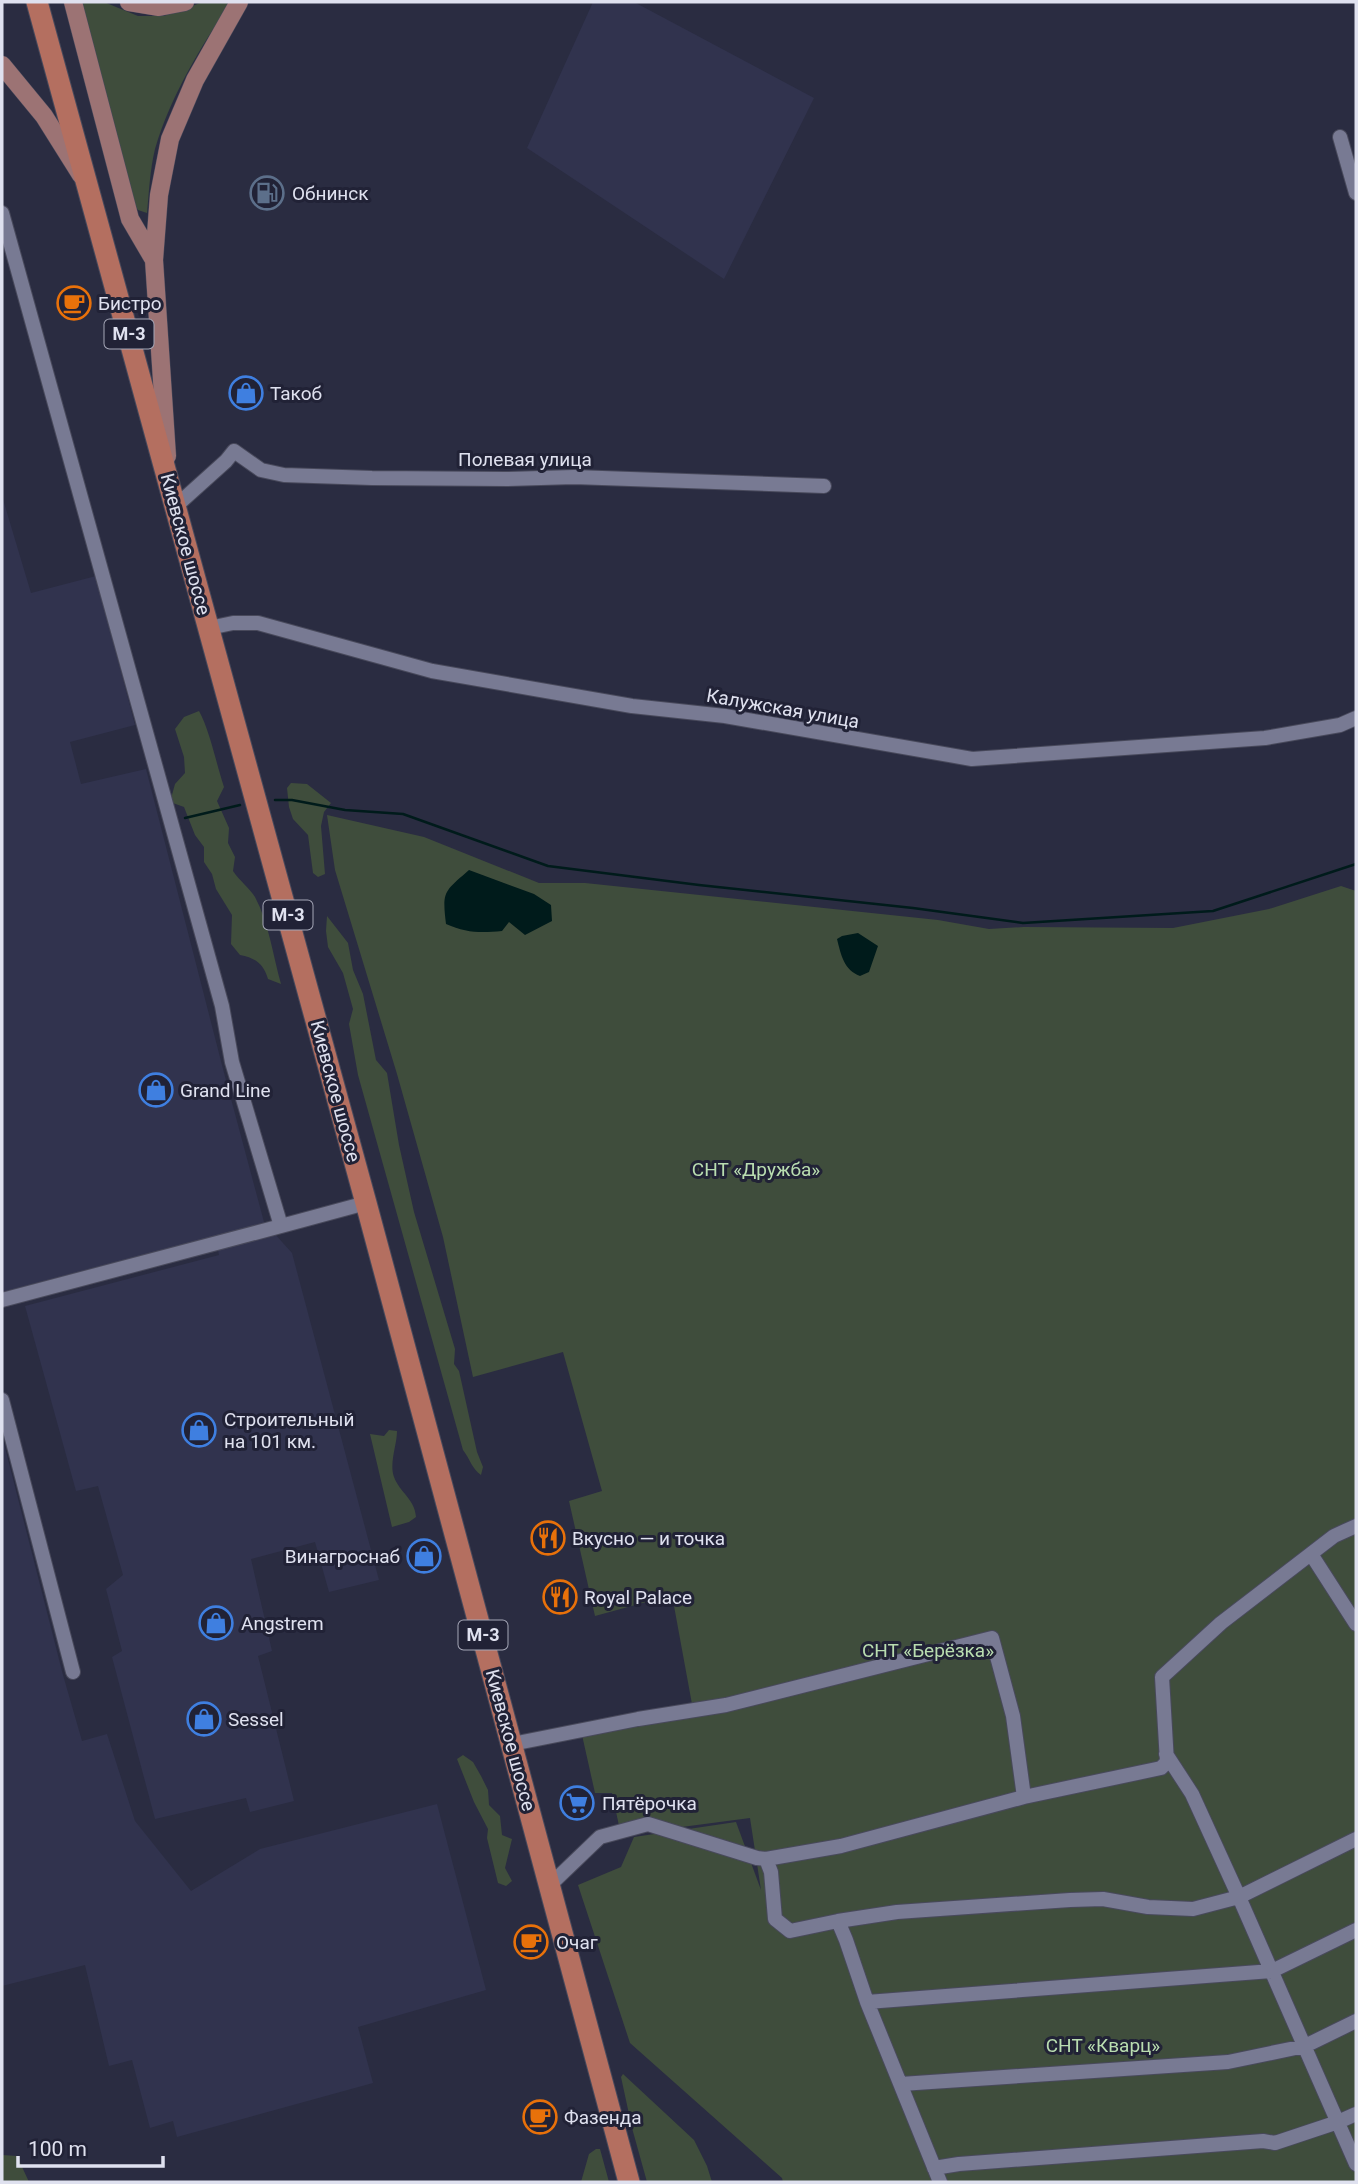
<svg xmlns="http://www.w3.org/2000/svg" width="1358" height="2184" font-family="Roboto,sans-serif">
	<rect width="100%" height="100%" fill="#2a2c41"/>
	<!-- built -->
	<path fill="#31334e" d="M 593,2 L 634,2 L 814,98 L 724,279 L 527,148 Z
		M 2,496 L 31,593 L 96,576 L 135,725 L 70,742 L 81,784 L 146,769 L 223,1069 L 264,1222 L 292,1253 L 379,1580 L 329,1592 L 315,1542 L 251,1559 L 272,1651 L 258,1656 L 294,1801 L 250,1812 L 246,1798 L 155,1819 L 112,1657 L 122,1651 L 106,1589 L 123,1575 L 98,1486 L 76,1491 L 25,1306 L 219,1255 L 215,1236 L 2,1292 Z
		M 2,1436 L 63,1675 L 82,1741 L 107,1734 L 135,1821 L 191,1891 L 260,1849 L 437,1804 L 486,1990 L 358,2027 L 373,2083 L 177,2137 L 173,2121 L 150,2128 L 132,2060 L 109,2066 L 85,1965 L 2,1986 Z"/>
	<!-- green -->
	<path fill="#3f4d3c" d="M 78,2 L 104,2 L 138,16 L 164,16 L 203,2 L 231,2 C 200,48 171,95 155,149 C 150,169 149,193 147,213 L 138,210 L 127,191 Z
		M 199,711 C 210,731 216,763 224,787 L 217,801 L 229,828 L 228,843 L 235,857 L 233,871 C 239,880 251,890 255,897 C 269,923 273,956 281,984 L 268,979 C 263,963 255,958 240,955 L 231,944 L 232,915 L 216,889 L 212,874 L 204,862 L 204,847 L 195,835 L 184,807 L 170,802 L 175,784 L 185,773 L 184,757 L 175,729 L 184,717 Z
		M 291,783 L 307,784 L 331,803 L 324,812 L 321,826 L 325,874 L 318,877 L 313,873 L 308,835 L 293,819 L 289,807 L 287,788 Z
		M 327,815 L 424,837 L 539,883 L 585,883 L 938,920 L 989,929 L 1024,927 L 1173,928 L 1269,909 L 1341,886 L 1356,891 L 1356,2182 L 783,2182 L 782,2178 L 630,2043 L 578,1885 L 621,1867 L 634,1837 L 736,1822 L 761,1890 L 750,1818 L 621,1835 L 612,1793 L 595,1793 L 582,1735 L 694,1715 L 672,1595 L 595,1616 L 569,1501 L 602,1491 L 563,1352 L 473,1377 L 443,1237 L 397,1074 L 335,870 Z
		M 327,916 L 348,943 L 353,970 L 363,994 L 376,1060 L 387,1073 L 399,1145 L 414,1212 L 455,1349 L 454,1364 L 459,1371 L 477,1452 L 483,1467 L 481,1475 C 472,1469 470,1459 463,1450 L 358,1075 L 349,1024 L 353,1009 L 343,973 L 328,947 L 326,931 Z
		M 389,1430 L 397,1431 C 397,1445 389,1463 394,1477 C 400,1493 415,1499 416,1517 L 409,1522 L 392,1527 L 370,1434 L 384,1436 Z
		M 463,1755 L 473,1762 L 481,1776 L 488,1790 L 489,1805 L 500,1816 L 502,1835 L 512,1839 L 505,1868 L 512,1881 L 506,1886 L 498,1883 L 487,1838 L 488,1829 L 474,1802 L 457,1759 Z
		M 623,2074 L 694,2140 L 707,2166 L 712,2182 L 647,2182 L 632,2128 L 621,2077 Z
		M 596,2149 L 600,2149 L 609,2182 L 581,2182 L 589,2154 Z
		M 2,2155 L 17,2156 L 29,2182 L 2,2182 Z"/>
	<!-- water -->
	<path fill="#001b1b" d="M 469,870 L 534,894 L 551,905 L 552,921 L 525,935 L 509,922 L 502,931 C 481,933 466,933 446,924 C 442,891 444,892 469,870 Z
		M 858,933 L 878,946 L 869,972 L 860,976 C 844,970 841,955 837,939 L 842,936 Z"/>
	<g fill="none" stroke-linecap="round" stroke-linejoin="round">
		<!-- stream -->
		<path stroke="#001b1b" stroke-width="2.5" d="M 275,800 L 292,800 L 345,810 L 403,814 L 548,866 L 699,885 L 913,908 L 1023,923 L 1213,911 L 1356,864
			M 185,818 L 240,805"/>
		<defs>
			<path id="minor" d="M 1340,137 L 1356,193
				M 2,213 L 222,1006 L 232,1062 L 281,1226 L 366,1203
				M 176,506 L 226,461 L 234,451 L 261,470 L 284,475 L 372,478 L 506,479 L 574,477 L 824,486
				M 209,628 L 233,623 L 258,623 L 432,671 L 632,706 L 725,716 L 972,759 L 1265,738 L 1340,725 L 1356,718
				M 2,1300 L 281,1226
				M 2,1400 L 73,1672
				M 1311,1554 L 1356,1624
				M 512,1744 L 638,1719 L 726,1705 L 992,1638 L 1013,1716 L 1024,1797 L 1161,1768 L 1167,1762 L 1162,1677 L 1221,1623 L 1334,1536 L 1356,1526
				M 1356,1839 L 1239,1897 L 1356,2164
				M 766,1859 L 771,1872 L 775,1919 L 790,1931 L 838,1921 L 846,1940 L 867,2002 L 940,2182
				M 550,1885 L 600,1837 L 648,1824 L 757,1858 L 766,1859 L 841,1846 L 1024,1797
				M 838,1921 L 897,1912 L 1070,1900 L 1103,1899 L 1148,1907 L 1193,1909 L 1239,1897 L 1192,1794 L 1166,1754
				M 867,2002 L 1272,1971 L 1356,1930
				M 901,2084 L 1228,2062 L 1305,2046 L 1356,2021
				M 934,2168 L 959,2164 L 1263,2141 L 1275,2143 L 1338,2122 L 1356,2114"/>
			<path id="major" d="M 73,2 L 130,219 L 154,260
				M 129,2 L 159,7 L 185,2
				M 2,65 L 44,116 L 81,175
				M 167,456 L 154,260 L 159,195 L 170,139 L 195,80 L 239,2"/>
			<path id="highway" d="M 37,2 L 366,1203 L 629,2182"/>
		</defs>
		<!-- minor casing -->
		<use href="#minor" stroke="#48495b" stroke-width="16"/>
		<!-- major casing -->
		<use href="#major" stroke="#48495b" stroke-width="19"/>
		<!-- highway casing -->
		<use href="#highway" stroke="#48495b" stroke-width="23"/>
		<!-- minor -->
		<use href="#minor" stroke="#787a93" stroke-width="14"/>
		<!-- major -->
		<use href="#major" stroke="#9c7374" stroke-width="18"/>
		<!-- highway -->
		<use href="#highway" stroke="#b46f60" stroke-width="21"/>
	</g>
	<!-- icons -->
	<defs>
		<symbol id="fuel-ring" viewBox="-11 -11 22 22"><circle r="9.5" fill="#212236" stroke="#5c6f8a" stroke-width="1.5"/><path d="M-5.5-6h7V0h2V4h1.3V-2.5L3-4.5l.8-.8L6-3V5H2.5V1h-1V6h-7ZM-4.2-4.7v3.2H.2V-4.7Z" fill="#5c6f8a"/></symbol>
		<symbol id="cafe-ring" viewBox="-11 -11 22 22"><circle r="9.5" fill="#212236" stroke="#e8710a" stroke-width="1.5"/><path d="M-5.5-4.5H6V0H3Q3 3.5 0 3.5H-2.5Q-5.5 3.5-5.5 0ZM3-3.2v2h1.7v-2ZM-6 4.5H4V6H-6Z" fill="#e8710a"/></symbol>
		<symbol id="shop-ring" viewBox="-11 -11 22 22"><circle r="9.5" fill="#212236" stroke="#3f7fe0" stroke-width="1.5"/><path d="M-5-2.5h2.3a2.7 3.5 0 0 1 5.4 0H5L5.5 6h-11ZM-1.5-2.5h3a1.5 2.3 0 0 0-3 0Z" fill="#3f7fe0"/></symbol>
		<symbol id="restaurant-ring" viewBox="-11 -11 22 22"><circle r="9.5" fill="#212236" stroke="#e8710a" stroke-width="1.5"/><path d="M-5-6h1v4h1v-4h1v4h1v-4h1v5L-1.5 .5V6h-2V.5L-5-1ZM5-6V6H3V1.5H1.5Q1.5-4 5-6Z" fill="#e8710a"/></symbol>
		<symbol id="supermarket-ring" viewBox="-11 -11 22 22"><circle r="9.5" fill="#212236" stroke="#3f7fe0" stroke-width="1.5"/><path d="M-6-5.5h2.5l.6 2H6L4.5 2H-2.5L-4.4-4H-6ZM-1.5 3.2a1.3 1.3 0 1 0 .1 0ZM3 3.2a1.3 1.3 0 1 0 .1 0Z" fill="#3f7fe0"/></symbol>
	</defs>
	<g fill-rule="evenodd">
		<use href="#fuel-ring" x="248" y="174" width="38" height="38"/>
		<use href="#cafe-ring" x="55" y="284" width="38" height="38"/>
		<use href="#shop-ring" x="227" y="374" width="38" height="38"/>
		<use href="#shop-ring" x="137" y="1071" width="38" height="38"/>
		<use href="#shop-ring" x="180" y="1411" width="38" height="38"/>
		<use href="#restaurant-ring" x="529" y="1519" width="38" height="38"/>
		<use href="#shop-ring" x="405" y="1537" width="38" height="38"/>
		<use href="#restaurant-ring" x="541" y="1578" width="38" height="38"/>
		<use href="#shop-ring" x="197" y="1604" width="38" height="38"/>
		<use href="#shop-ring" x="185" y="1700" width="38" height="38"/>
		<use href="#supermarket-ring" x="558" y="1784" width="38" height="38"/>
		<use href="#cafe-ring" x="512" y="1923" width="38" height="38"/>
		<use href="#cafe-ring" x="521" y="2098" width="38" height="38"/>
	</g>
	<g text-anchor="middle" stroke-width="6" stroke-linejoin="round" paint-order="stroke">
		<!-- shield labels -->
		<g fill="#212236" stroke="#a6a8b8" stroke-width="2">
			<rect x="104.5" y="319.5" width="49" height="29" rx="5"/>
			<rect x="263.5" y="900.5" width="49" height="29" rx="5"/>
			<rect x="458.5" y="1620.5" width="49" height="29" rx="5"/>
		</g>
		<g font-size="18" font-weight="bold" fill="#dfe1ef">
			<text x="129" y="340">М-3</text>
			<text x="288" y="921">М-3</text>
			<text x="483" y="1641">М-3</text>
		</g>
		<!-- poi labels -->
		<g font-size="19" fill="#dfe1ef" stroke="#212236" text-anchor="start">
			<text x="292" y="200">Обнинск</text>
			<text x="98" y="310">Бистро</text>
			<text x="270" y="400">Такоб</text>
			<text x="180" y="1097">Grand Line</text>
			<text x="224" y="1426">Строительный<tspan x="224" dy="22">на 101 км.</tspan></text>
			<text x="572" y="1545">Вкусно — и точка</text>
			<text x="400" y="1563" text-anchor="end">Винагроснаб</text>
			<text x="584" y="1604">Royal Palace</text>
			<text x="241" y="1630">Angstrem</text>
			<text x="228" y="1726">Sessel</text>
			<text x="602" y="1810">Пятёрочка</text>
			<text x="556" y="1949">Очаг</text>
			<text x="564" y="2124">Фазенда</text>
		</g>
		<!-- street labels -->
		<g font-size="19" fill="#dfe1ef" stroke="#212236">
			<text x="525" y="466">Полевая улица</text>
			<text transform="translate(186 544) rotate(75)" y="7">Киевское шоссе</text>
			<text transform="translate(783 708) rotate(10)" y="7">Калужская улица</text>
			<text transform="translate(336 1091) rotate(75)" y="7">Киевское шоссе</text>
			<text transform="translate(511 1740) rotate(75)" y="7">Киевское шоссе</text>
		</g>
		<!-- park labels -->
		<g font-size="19" fill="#b9ddb0" stroke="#212236">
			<text x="756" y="1176">СНТ «Дружба»</text>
			<text x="928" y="1657">СНТ «Берёзка»</text>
			<text x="1103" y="2052">СНТ «Кварц»</text>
		</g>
	</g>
	<!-- border -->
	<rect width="1358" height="2184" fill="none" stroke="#dfe1ef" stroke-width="7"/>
	<!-- scale -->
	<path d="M18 2156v10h145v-10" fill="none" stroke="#dfe1ef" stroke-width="3.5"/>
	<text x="28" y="2156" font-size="21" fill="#dfe1ef" stroke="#212236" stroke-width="5" paint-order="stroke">100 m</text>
</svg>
